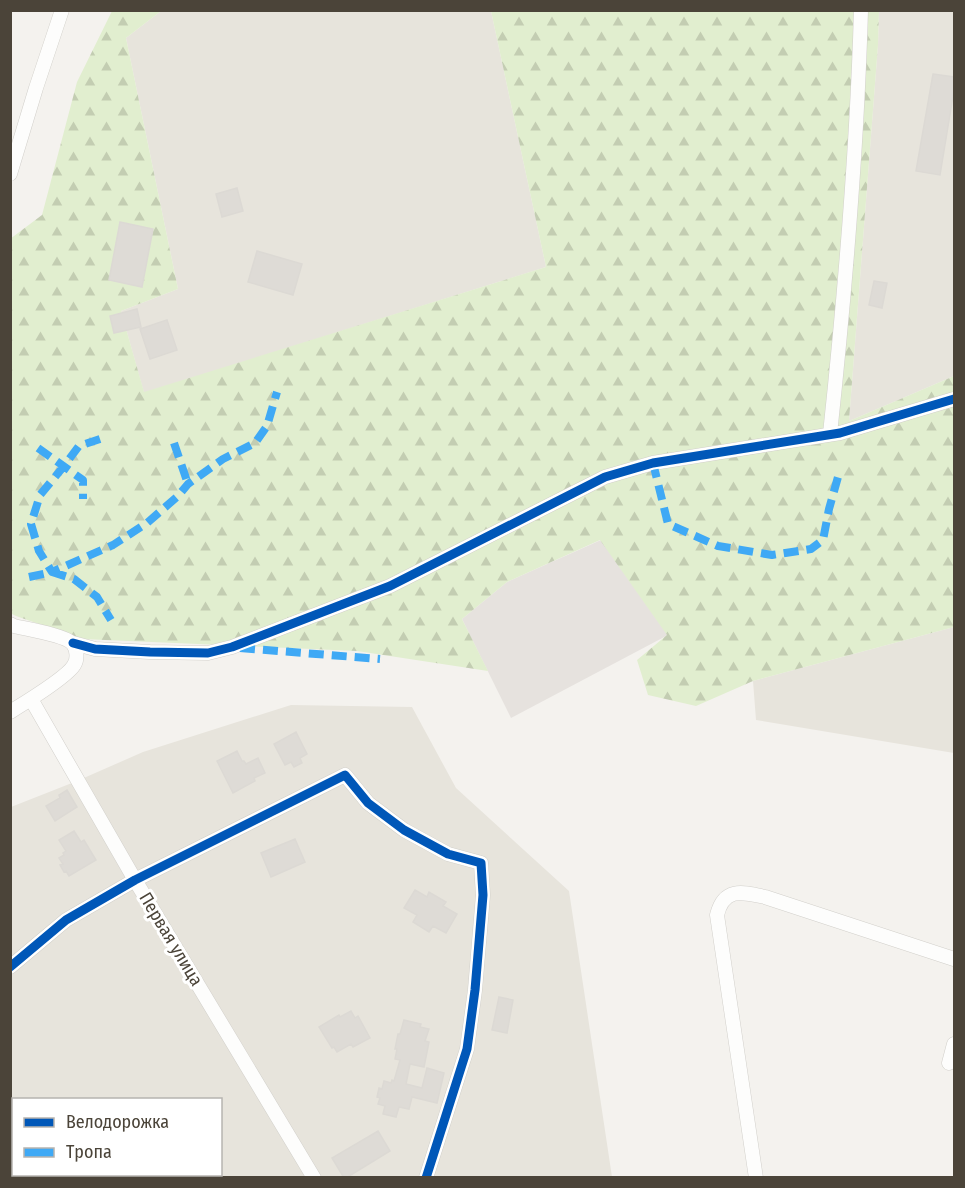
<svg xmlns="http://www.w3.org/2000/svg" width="965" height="1188" font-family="'Fira Sans Condensed',sans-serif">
	<defs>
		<pattern id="forest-firs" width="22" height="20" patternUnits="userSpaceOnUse" patternTransform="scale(1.5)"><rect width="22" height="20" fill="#e1eecf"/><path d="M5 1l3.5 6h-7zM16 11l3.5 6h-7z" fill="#c3cdb2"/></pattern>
	</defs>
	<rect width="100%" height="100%" fill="#f4f2ee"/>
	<!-- residential -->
	<path fill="#e7e4dc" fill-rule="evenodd" d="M 161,11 L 491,11 L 546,267 L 144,393 L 121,311 L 178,289 L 126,38 Z
		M 879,11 L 954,11 L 954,376 L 849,421 L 878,45 Z
		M 954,627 L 954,753 L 756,720 L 753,681 Z
		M 291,705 L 412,707 L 456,788 L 569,891 L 612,1177 L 11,1178 L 11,807 L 77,781 L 143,752 ZM 14,1100 L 220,1100 L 220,1174 L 14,1174 Z"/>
	<!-- industrial -->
	<path fill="#e6e2de" d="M 601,540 L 668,635 L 511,718 L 462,619 L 507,582 Z"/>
	<!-- forest -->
	<path fill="url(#forest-firs)" d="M 112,11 L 161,11 L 126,38 L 178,289 L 121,311 L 144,392 L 546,267 L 491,11 L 879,11 L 878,45 L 849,421 L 954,376 L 954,627 L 753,681 L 696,706 L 648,695 L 637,660 L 667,635 L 600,540 L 507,582 L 462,619 L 488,671 L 357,651 L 82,639 L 16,616 L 10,613 L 10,239 L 42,215 L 77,82 Z"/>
	<!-- building -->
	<path fill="#dedbd6" stroke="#dcd9d4" stroke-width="1.5" d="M 933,74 L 954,77 L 954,90 L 940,175 L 916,171 Z
		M 237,188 L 243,211 L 222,217 L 216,194 Z
		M 120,222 L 153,229 L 142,287 L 109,280 Z
		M 257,251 L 302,264 L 293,295 L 248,282 Z
		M 874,281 L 887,283 L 882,308 L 869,305 Z
		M 137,309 L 141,327 L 114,333 L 110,316 Z
		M 167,320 L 177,350 L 150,359 L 140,329 Z
		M 296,732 L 307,754 L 300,758 L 302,763 L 294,767 L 291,762 L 285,765 L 274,744 Z
		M 237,751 L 242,761 L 244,761 L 246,764 L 258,758 L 265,773 L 254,778 L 255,781 L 233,793 L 217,761 Z
		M 67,790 L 77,807 L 55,821 L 46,806 L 60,798 L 59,795 Z
		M 74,831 L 81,842 L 84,840 L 96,860 L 69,876 L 66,871 L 64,872 L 60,865 L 63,864 L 59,858 L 64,855 L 63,853 L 66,851 L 59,840 Z
		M 295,839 L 305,862 L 271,877 L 261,853 Z
		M 415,890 L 427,897 L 429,892 L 446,902 L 443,906 L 457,914 L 446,933 L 433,926 L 429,932 L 413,922 L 417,915 L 404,908 Z
		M 499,997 L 513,1000 L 507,1033 L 492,1030 Z
		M 351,1011 L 355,1018 L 358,1016 L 370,1038 L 353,1047 L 351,1044 L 337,1052 L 334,1047 L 332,1048 L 319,1027 L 339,1015 L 340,1017 Z
		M 404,1020 L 421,1024 L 420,1027 L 429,1029 L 425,1041 L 429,1042 L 424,1067 L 410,1064 L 406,1084 L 422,1088 L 427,1068 L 444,1073 L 437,1103 L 412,1097 L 409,1109 L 399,1107 L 396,1117 L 383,1114 L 385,1106 L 378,1104 L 380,1098 L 377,1097 L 379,1088 L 382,1089 L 384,1081 L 391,1083 L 392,1080 L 394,1081 L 400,1060 L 395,1059 L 397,1049 L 395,1049 L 398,1034 L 400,1034 Z
		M 378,1131 L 390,1151 L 346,1178 L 344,1178 L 332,1158 Z"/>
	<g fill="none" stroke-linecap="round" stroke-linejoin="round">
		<defs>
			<path id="street" d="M 10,174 L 36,88 L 62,10
				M 830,434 C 845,293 857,152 861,10
				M 10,624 L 14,626 C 26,629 64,635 72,643 C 77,648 78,659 74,665 C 68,676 23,704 10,712
				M 73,643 L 95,649 L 150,652 L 208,653 L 232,647 L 390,586 L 605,477 L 653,463 L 840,433 L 954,399
				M 31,699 L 135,880 L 314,1178
				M 10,967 L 66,920 L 135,880 L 345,775 L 368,803 L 404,830 L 448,854 L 481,863 L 483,895 L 475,990 L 467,1049 L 426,1178
				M 949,1063 L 954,1044
				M 756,1178 L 717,915 C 724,887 742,892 765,897 L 954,959"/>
		</defs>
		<!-- street casing -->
		<use href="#street" stroke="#d2d0cb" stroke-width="15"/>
		<!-- street -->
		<use href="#street" stroke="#fdfdfc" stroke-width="14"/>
		<!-- quiet -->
		<path stroke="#3fa9f5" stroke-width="8" stroke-dasharray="15 8" stroke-linecap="butt" d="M 100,439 L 79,446 L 64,466 L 40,495 L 31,524 L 39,551 L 52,572 L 113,545 L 147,523 L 178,496 L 188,484 L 223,459 L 255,443 L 267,426 L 277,392
			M 174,443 L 188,484
			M 38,448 L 83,480 L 83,499
			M 653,463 L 668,524 L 718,546 L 772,555 L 811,549 L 823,540 L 829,509 L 838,477
			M 29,577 L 52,572 L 74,579 L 97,597 L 111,620
			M 240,648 L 380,659"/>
		<defs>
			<path id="cycleway" d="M 73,643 L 95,649 L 150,652 L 208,653 L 232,647 L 390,586 L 605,477 L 653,463 L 840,433 L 954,399
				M 10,967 L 66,920 L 135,880 L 345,775 L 368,803 L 404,830 L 448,854 L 481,863 L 483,895 L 475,990 L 467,1049 L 426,1178"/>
		</defs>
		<!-- cycleway casing -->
		<use href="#cycleway" stroke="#fff" stroke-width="13"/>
		<!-- cycleway -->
		<use href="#cycleway" stroke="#0057b8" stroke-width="9"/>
	</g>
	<g text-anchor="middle" stroke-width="6" stroke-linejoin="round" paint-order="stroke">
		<!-- street labels -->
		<g font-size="18" fill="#4b4439" stroke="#fff">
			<text transform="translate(171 939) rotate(59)" y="6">Первая улица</text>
		</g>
	</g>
	<!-- border -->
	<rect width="965" height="1188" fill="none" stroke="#4b4439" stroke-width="24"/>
	<!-- legend -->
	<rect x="12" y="1098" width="210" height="78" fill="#ffffff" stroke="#b7b4b0" stroke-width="1.5"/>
	<rect x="24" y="1118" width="30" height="9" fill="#0057b8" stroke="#b7b4b0" stroke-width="1.5"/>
	<text x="66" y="1128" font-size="18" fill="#4b4439">Велодорожка</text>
	<rect x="24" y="1148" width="30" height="9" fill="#3fa9f5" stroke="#b7b4b0" stroke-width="1.5"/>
	<text x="66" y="1158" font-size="18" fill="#4b4439">Тропа</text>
</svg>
